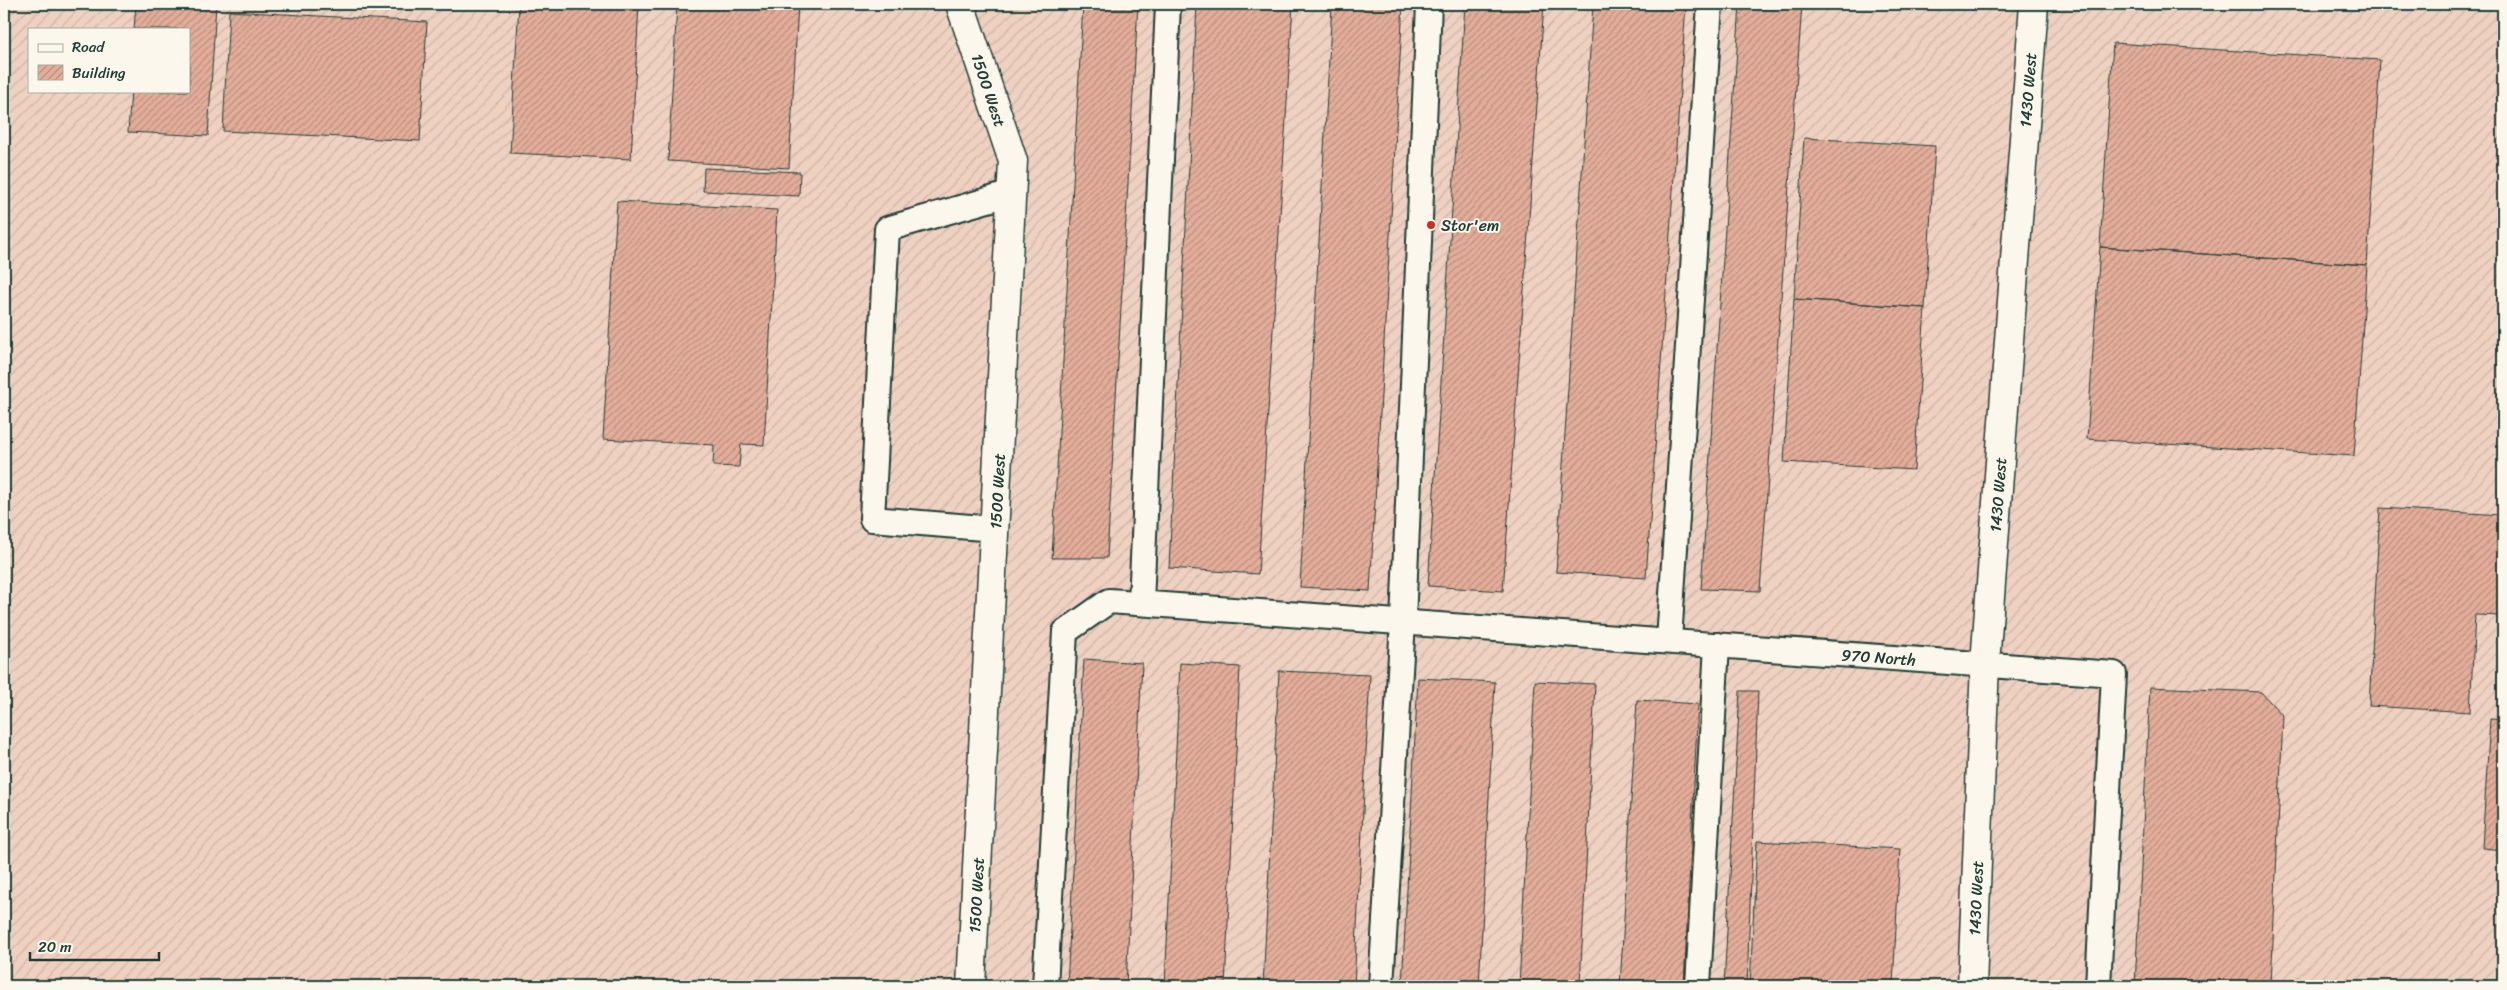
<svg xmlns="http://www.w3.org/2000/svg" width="2507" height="990" font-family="Sriracha,sans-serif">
	<defs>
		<pattern id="industrial-furrows" width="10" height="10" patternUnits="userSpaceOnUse" patternTransform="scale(1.25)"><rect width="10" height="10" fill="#efd1c2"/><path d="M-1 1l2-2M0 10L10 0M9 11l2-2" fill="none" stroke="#ccb4a7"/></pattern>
		<pattern id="building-hatch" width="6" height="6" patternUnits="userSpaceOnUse" patternTransform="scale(1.25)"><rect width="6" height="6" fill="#e4ad9a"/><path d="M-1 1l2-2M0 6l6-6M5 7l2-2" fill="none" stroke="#b88e7e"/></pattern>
	</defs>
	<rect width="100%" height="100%" fill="#f4e1d3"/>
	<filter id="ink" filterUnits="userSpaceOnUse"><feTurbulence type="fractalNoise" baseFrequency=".02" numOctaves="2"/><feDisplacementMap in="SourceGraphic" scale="10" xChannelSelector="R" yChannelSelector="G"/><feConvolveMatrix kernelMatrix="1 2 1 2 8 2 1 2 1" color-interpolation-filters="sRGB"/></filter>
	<g filter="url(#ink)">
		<!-- industrial -->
		<path fill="url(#industrial-furrows)" fill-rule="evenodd" d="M 4,4 L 2503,4 L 2503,986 L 4,986 ZM 29,29 L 189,29 L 189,91 L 29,91 Z"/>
		<!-- building -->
		<path fill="url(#building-hatch)" stroke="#1f3d34" d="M 136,4 L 216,4 L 208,136 L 128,132 L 131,91 L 189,91 L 189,29 L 134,29 Z
			M 519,4 L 639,4 L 631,159 L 510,153 Z
			M 677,4 L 798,4 L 789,168 L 668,161 Z
			M 1083,4 L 1138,4 L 1107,558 L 1052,558 Z
			M 1197,4 L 1293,4 L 1258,574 L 1169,568 Z
			M 1332,4 L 1403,4 L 1370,591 L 1300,587 Z
			M 1465,4 L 1544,4 L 1503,591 L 1428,586 Z
			M 1593,4 L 1686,4 L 1646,578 L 1556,572 Z
			M 1740,4 L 1802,4 L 1760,591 L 1701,589 Z
			M 229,11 L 427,22 L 420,141 L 223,131 Z
			M 2113,43 L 2380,60 L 2367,265 L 2100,247 Z
			M 1804,138 L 1935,146 L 1925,308 L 1794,299 Z
			M 704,168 L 800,172 L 799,196 L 703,191 Z
			M 617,201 L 777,210 L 764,445 L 741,444 L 739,467 L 713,466 L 714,445 L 603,439 Z
			M 2100,247 L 2367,265 L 2354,456 L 2087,439 Z
			M 1794,299 L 1925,308 L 1914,470 L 1784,462 Z
			M 2380,508 L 2503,515 L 2503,616 L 2475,615 L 2470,712 L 2369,706 Z
			M 1084,659 L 1142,663 L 1126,986 L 1067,986 Z
			M 1180,663 L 1240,667 L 1225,986 L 1165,986 Z
			M 1279,671 L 1370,675 L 1354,986 L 1263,986 Z
			M 1418,678 L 1495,682 L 1479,986 L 1402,986 Z
			M 1535,681 L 1595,684 L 1580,986 L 1519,986 Z
			M 2150,687 L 2261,692 L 2283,716 L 2271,986 L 2135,986 Z
			M 1740,691 L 1758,691 L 1747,986 L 1724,986 Z
			M 1637,700 L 1698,704 L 1684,986 L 1620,986 Z
			M 2490,719 L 2503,720 L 2503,850 L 2482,848 Z
			M 1757,841 L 1900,849 L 1893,986 L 1750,986 Z"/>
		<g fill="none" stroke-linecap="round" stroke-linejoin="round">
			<defs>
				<g id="lane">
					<path d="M 995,529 L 872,519 L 887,229 L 1012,193"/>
					<path d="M 1141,603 L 1168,4"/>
					<path d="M 1669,641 L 1710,4"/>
					<path id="s1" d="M 1045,986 L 1065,632 L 1109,601 L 2114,674 L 2098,986"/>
					<path d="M 1381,986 L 1403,622 L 1429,4"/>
					<path d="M 1698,986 L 1717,645"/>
				</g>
				<g id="street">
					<path id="s2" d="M 960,4 L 1013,161 L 971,986"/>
					<path id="s3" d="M 1972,986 L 1985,664 L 2034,4"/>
				</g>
			</defs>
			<!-- lane casing -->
			<use href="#lane" stroke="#1f3d34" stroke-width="28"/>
			<!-- street casing -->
			<use href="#street" stroke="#1f3d34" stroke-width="31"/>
			<!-- lane -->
			<use href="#lane" stroke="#fbf7ec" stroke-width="24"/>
			<!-- street -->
			<use href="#street" stroke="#fbf7ec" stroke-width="28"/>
		</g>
	</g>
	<!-- markers -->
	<circle fill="#c8321e" stroke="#fbf7ec" stroke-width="2" cx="1431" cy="225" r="5"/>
	<g text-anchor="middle" stroke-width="4" stroke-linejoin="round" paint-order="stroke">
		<!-- street labels -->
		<g font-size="16" fill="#1f3d34" stroke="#fbf7ec">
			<text dy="6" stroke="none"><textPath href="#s2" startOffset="91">1500 West</textPath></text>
			<text dy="6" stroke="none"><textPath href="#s3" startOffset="898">1430 West</textPath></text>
			<text transform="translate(997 491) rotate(-87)" y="6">1500 West</text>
			<text dy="6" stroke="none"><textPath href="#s3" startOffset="492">1430 West</textPath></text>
			<text dy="6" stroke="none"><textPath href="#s1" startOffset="1180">970 North</textPath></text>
			<text transform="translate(976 895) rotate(-87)" y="6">1500 West</text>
			<text dy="6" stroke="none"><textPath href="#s3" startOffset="88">1430 West</textPath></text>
		</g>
		<!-- poi labels -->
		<g font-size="16" fill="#1f3d34" stroke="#fbf7ec" text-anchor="start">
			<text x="1441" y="231">Stor'em</text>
		</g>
	</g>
	<!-- margin -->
	<rect width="2507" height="990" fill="none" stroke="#fbf7ec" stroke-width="20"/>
	<rect x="10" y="10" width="2487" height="970" fill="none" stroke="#1f3d34" stroke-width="2" filter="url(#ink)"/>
	<!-- legend -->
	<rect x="28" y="28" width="162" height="65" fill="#fbf7ec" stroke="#a3ada2"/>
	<rect x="38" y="44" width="25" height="8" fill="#fbf7ec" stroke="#a3ada2"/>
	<text x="72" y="52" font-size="15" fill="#1f3d34">Road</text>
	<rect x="38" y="65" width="25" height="15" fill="url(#building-hatch)" stroke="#a3ada2"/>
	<text x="72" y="78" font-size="15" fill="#1f3d34">Building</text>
	<!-- scale -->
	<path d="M30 952v8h129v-8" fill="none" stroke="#1f3d34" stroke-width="2.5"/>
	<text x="38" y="952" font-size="15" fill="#1f3d34" stroke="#fbf7ec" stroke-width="4" paint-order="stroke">20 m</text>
</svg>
